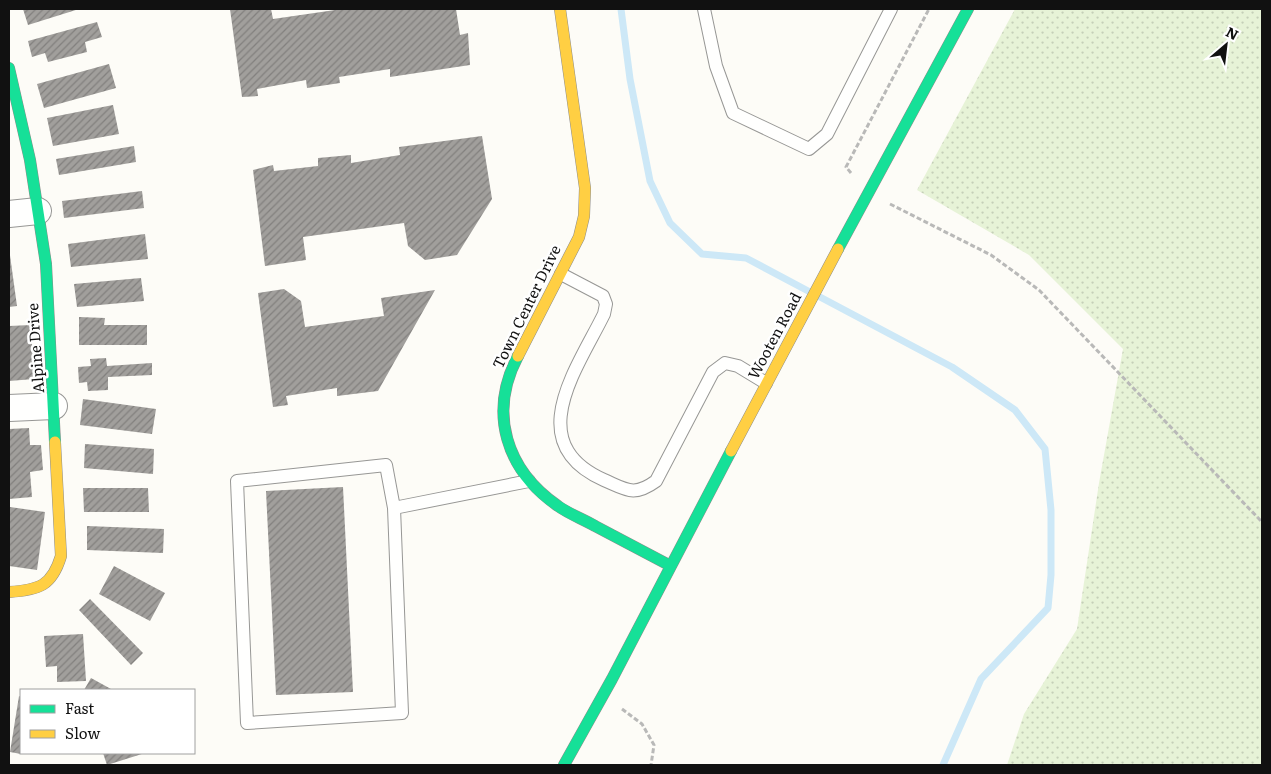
<svg xmlns="http://www.w3.org/2000/svg" width="1271" height="774" font-family="Literata,serif">
	<defs>
		<pattern id="grass-dots" width="8" height="8" patternUnits="userSpaceOnUse" patternTransform="scale(1.25)"><rect width="8" height="8" fill="#e7f3d7"/><path d="M2 2h.1M6 6h.1" fill="none" stroke="#c5cfb8" stroke-width="1.8" stroke-linecap="round"/></pattern>
		<pattern id="building-hatch" width="6" height="6" patternUnits="userSpaceOnUse" patternTransform="scale(1.25)"><rect width="6" height="6" fill="#a19f9c"/><path d="M-1 1l2-2M0 6l6-6M5 7l2-2" fill="none" stroke="#82807e"/></pattern>
	</defs>
	<rect width="100%" height="100%" fill="#fdfcf7"/>
	<!-- grass -->
	<path fill="url(#grass-dots)" d="M 1015,9 L 1262,9 L 1262,765 L 1007,765 L 1024,714 L 1077,629 L 1099,483 L 1123,349 L 1029,255 L 917,190 Z"/>
	<g fill="none" stroke-linecap="round" stroke-linejoin="round">
		<!-- stream -->
		<path stroke="#cde8f7" stroke-width="7" d="M 621,9 L 630,79 L 650,181 L 670,223 L 702,254 L 746,258 L 810,292
			M 820,297 L 952,367 L 1015,410 L 1045,449 L 1051,510 L 1051,575 L 1048,608 L 981,679 L 943,765"/>
	</g>
	<!-- building -->
	<path fill="url(#building-hatch)" d="M 23,9 L 79,9 L 28,25 Z
		M 230,9 L 271,9 L 273,19 L 342,9 L 456,9 L 460,35 L 468,33 L 470,65 L 390,77 L 390,69 L 339,77 L 340,83 L 307,88 L 306,80 L 257,89 L 258,96 L 242,97 Z
		M 97,22 L 102,37 L 85,42 L 87,52 L 48,62 L 45,53 L 32,57 L 28,41 Z
		M 109,64 L 116,88 L 44,108 L 37,84 Z
		M 113,105 L 119,134 L 53,146 L 47,118 Z
		M 482,136 L 492,199 L 457,255 L 425,260 L 408,246 L 404,223 L 303,237 L 306,260 L 265,266 L 253,170 L 273,165 L 274,171 L 318,166 L 318,158 L 351,155 L 351,163 L 400,155 L 399,147 Z
		M 134,146 L 136,162 L 59,175 L 56,159 Z
		M 142,191 L 144,208 L 64,218 L 62,201 Z
		M 145,234 L 148,259 L 71,267 L 68,244 Z
		M 9,248 L 17,306 L 9,307 Z
		M 141,278 L 144,301 L 77,307 L 74,284 Z
		M 284,289 L 301,301 L 305,327 L 384,316 L 381,298 L 435,290 L 378,391 L 337,396 L 337,388 L 286,396 L 288,405 L 273,407 L 258,293 Z
		M 79,317 L 105,318 L 104,325 L 147,325 L 147,345 L 79,345 Z
		M 31,325 L 34,379 L 9,381 L 9,326 Z
		M 106,358 L 107,366 L 152,363 L 152,375 L 108,377 L 108,390 L 88,391 L 87,382 L 79,383 L 78,367 L 91,366 L 90,359 Z
		M 83,399 L 156,409 L 152,434 L 80,425 Z
		M 29,428 L 30,445 L 41,445 L 43,470 L 30,472 L 32,497 L 9,499 L 9,429 Z
		M 85,444 L 154,449 L 153,474 L 84,468 Z
		M 343,487 L 353,692 L 276,695 L 266,491 Z
		M 83,488 L 148,488 L 149,512 L 84,512 Z
		M 10,507 L 45,512 L 37,570 L 9,566 Z
		M 87,526 L 164,529 L 163,553 L 87,550 Z
		M 114,566 L 165,593 L 150,621 L 99,594 Z
		M 90,599 L 143,653 L 131,665 L 79,610 Z
		M 83,634 L 86,681 L 57,682 L 57,666 L 46,667 L 44,636 Z
		M 91,678 L 111,689 L 110,690 L 84,690 Z
		M 19,696 L 21,697 L 21,754 L 10,752 Z
		M 103,753 L 145,753 L 107,765 Z"/>
	<g fill="none" stroke-linecap="round" stroke-linejoin="round">
		<defs>
			<path id="lane" d="M 704,9 L 716,66 L 733,113 L 809,149 L 827,134 L 891,9
				M 561,274 L 603,296 L 606,304 L 604,314 C 577,369 521,443 604,480 C 627,490 634,497 656,481 L 713,372 L 725,363 L 738,366 L 766,383
				M 394,508 L 386,465 L 237,481 L 247,723 L 402,713 L 394,508 L 529,481"/>
			<path id="street" d="M 9,214 L 38,211
				M 9,408 L 54,406"/>
			<path id="fast" d="M 9,68 L 30,160 L 46,264 L 55,442
				M 838,249 L 968,9
				M 518,356 C 488,413 506,470 558,506 C 569,514 583,519 595,526 C 620,539 644,552 669,565
				M 564,765 L 612,679 L 731,451"/>
			<path id="slow" d="M 518,356 L 579,237 L 584,216 L 585,188 L 560,9
				M 731,451 L 838,249
				M 9,592 C 39,590 52,586 61,556 L 55,442"/>
		</defs>
		<!-- lane casing -->
		<use href="#lane" stroke="#979795" stroke-width="14"/>
		<!-- street casing -->
		<use href="#street" stroke="#979795" stroke-width="28"/>
		<!-- fast casing -->
		<use href="#fast" stroke="#8e8d8b" stroke-width="12"/>
		<!-- slow casing -->
		<use href="#slow" stroke="#8e8d8b" stroke-width="12"/>
		<!-- path -->
		<path stroke="#b9b9b8" stroke-width="3" stroke-dasharray="5 2.5" stroke-linecap="butt" d="M 851,173 L 846,167 L 929,9
			M 890,204 L 991,255 L 1039,290 L 1262,522
			M 622,709 L 642,724 L 654,745 L 651,765"/>
		<!-- lane -->
		<use href="#lane" stroke="#fffffe" stroke-width="12"/>
		<!-- street -->
		<use href="#street" stroke="#fffffe" stroke-width="26"/>
		<!-- fast -->
		<use href="#fast" stroke="#16e098" stroke-width="11"/>
		<!-- slow -->
		<use href="#slow" stroke="#ffcf43" stroke-width="11"/>
	</g>
	<g text-anchor="middle" stroke-width="5" stroke-linejoin="round" paint-order="stroke">
		<!-- street labels -->
		<g font-size="15" fill="#111" stroke="#fff">
			<text transform="translate(527 307) rotate(-64)" y="5">Town Center Drive</text>
			<text transform="translate(775 336) rotate(-62)" y="5">Wooten Road</text>
			<text transform="translate(36 348) rotate(-94)" y="5">Alpine Drive</text>
		</g>
	</g>
	<!-- border -->
	<rect width="1271" height="774" fill="none" stroke="#111111" stroke-width="20"/>
	<!-- legend -->
	<rect x="20" y="689" width="175" height="65" fill="#ffffff" stroke="#a0a0a0"/>
	<rect x="30" y="705" width="25" height="8" fill="#16e098" stroke="#a0a0a0"/>
	<text x="65" y="714" font-size="15" fill="#111111">Fast</text>
	<rect x="30" y="730" width="25" height="8" fill="#ffcf43" stroke="#a0a0a0"/>
	<text x="65" y="739" font-size="15" fill="#111111">Slow</text>
	<!-- north arrow -->
	<g transform="translate(1226 45) rotate(28)" stroke="#ffffff" stroke-width="4" paint-order="stroke">
	<path d="M0-4L9 19L0 12L-9 19Z" fill="#111111"/>
	<text y="-8" font-size="14" font-weight="bold" text-anchor="middle" fill="#111111">N</text>
	</g>
</svg>
